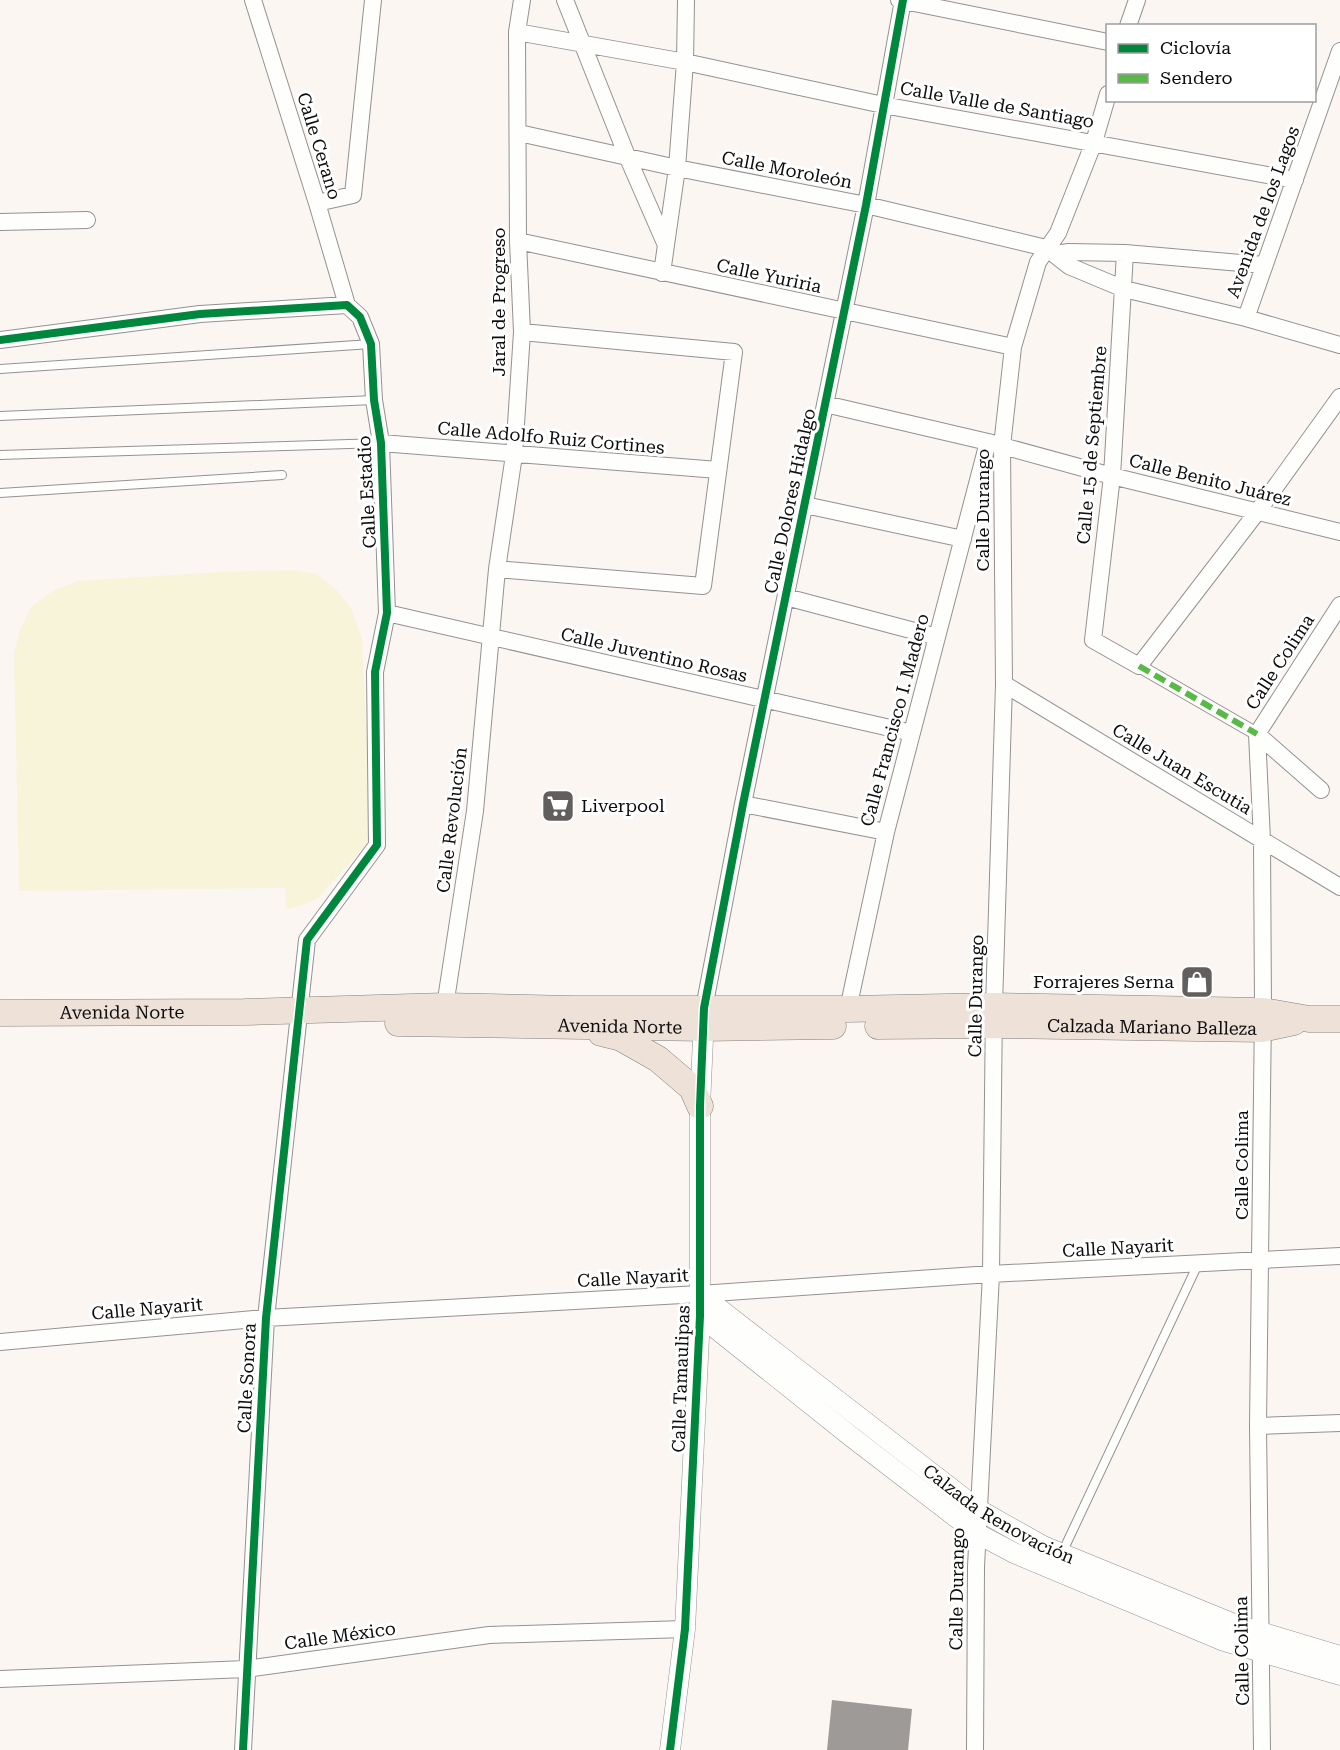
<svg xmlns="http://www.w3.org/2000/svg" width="1340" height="1750" font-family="'Roboto Serif',serif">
	<rect width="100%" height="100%" fill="#fbf6f2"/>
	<!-- pitch -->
	<path fill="#f7f4da" d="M 295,570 L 316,574 L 336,589 L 351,608 L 362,638 L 366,726 L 370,725 L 375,825 L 368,842 L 318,898 L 300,906 L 286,909 L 285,888 L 19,891 L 14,652 L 21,628 L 31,607 L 54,590 L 78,581 L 220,572 Z"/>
	<!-- building -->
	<path fill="#9e9a98" d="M 832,1700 L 912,1709 L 908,1750 L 827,1750 Z"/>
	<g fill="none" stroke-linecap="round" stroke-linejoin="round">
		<defs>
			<path id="service" d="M 0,369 L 371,344
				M 0,416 L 374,400
				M 0,455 L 381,443
				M 0,493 L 282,475
				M 1062,1553 L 1198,1264"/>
			<path id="pedestrian" d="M 1139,666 L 1257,734"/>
			<path id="minor" d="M 253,0 L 317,203 L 347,305
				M 565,0 L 627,156 L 665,243
				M 899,0 L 1108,42
				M 1128,26 L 1137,0
				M 517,32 L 685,62 L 883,105 L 1295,180
				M 519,133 L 677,168 L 866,205 L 1046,248 L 1069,266 L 1124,289 L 1246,318 L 1340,345
				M 317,203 L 353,195 L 373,0
				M 0,222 L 87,220
				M 518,241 L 1013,347
				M 1125,253 L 1112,476 L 1093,640 L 1139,666 L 1258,511 L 1340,397
				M 1054,254 L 1069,252 L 1125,253 L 1264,265
				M 662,273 L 677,168 L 685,62 L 686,0
				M 1246,318 L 1340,51
				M 0,340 L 200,314 L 347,305 L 360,317 L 371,344 L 374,400 L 381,443 L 387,613 L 375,672 L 377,845 L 307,940 L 266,1318 L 243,1750
				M 825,404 L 988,442 L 1112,476 L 1340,532
				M 381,443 L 718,470
				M 805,505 L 963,539
				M 497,569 L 703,586 L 734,352 L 522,332
				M 786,597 L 937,637
				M 387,613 L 912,733
				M 1004,684 L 1340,887
				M 1257,734 L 1321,790
				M 743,804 L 886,832
				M 445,1006 L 475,811 L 497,569 L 514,455 L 522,332 L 518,241 L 517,32 L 522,0
				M 704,1008 L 743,804 L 866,205 L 903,0
				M 848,1009 L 886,832 L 988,442
				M 0,1342 L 266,1318 L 700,1294 L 991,1274 L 1340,1256
				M 1258,1426 L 1340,1423
				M 0,1679 L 246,1669 L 489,1635 L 685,1629
				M 975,1750 L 976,1567 L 991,1274 L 994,1006 L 1004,684 L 1002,446 L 1013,347 L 1038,262 L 1058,233 L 1094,142 L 1108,94
				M 1262,1750 L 1258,1426 L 1263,1011 L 1262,840 L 1257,734 L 1340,605"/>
			<g id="tertiary">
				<path id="s1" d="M 700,1294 L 979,1510 L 1043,1546 L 1234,1624 L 1340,1656"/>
				<path d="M 700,1316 L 853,1438 L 978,1534 L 1014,1553 L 1224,1641 L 1340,1675"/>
				<path d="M 670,1750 L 685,1629 L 700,1316 L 700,1106 L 704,1016"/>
			</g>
			<g id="primary">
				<path id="s2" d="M 0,1013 L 244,1012 L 445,1006 L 572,1009 L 848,1009 L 994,1006 L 1263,1011 L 1309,1019 L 1340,1019"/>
				<path id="s3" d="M 398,1023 L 704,1028 L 833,1026"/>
				<path id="s4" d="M 878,1026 L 995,1025 L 1262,1029 L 1294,1022"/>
				<path d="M 601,1033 L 621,1038 L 658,1059 L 692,1088 L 700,1106"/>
			</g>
		</defs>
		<!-- service casing -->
		<use href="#service" stroke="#949290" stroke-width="10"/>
		<!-- pedestrian casing -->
		<use href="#pedestrian" stroke="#949290" stroke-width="14"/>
		<!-- minor casing -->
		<use href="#minor" stroke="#949290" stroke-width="18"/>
		<!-- tertiary casing -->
		<use href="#tertiary" stroke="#949290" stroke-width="21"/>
		<!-- primary casing -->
		<use href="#primary" stroke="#817f7d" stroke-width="27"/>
		<!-- service -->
		<use href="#service" stroke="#fefefd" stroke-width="8"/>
		<!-- pedestrian -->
		<use href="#pedestrian" stroke="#fefefd" stroke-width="12"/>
		<!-- minor -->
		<use href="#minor" stroke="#fefefd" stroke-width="16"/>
		<!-- tertiary -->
		<use href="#tertiary" stroke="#fefefd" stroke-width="20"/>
		<!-- primary -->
		<use href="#primary" stroke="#ede1d8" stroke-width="26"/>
		<!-- quiet -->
		<path stroke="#58b947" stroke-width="6" stroke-dasharray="12 6" stroke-linecap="butt" d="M 1139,666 L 1257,734"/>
		<defs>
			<path id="cycleway" d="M 0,340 L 200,314 L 347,305 L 360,317 L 371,344 L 374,400 L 381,443 L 387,613 L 375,672 L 377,845 L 307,940 L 266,1318 L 243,1750
				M 670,1750 L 685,1629 L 700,1316 L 700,1106 L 704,1008 L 743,804 L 866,205 L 903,0"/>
		</defs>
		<!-- cycleway casing -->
		<use href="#cycleway" stroke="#fff" stroke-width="11"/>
		<!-- cycleway -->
		<use href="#cycleway" stroke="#00873e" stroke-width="8"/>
	</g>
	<!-- icons -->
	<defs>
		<symbol id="supermarket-square" viewBox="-11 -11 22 22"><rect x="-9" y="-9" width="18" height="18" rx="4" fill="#605f5d" stroke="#fff"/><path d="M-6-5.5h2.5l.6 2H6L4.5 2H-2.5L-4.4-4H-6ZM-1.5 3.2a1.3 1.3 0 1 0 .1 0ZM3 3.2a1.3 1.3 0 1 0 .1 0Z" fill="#fff"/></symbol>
		<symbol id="shop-square" viewBox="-11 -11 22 22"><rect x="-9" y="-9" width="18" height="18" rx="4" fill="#605f5d" stroke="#fff"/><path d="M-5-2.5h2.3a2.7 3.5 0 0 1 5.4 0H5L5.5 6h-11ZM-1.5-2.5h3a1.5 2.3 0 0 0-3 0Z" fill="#fff"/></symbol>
	</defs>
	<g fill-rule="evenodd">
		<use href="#supermarket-square" x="539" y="787" width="38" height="38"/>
		<use href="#shop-square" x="1178" y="963" width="38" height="38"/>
	</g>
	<g text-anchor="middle" stroke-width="6" stroke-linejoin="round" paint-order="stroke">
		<!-- street labels -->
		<g font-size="18" fill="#0d0d0d" stroke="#fff">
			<text transform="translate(997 105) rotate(10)" y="6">Calle Valle de Santiago</text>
			<text transform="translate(319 146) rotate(73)" y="6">Calle Cerano</text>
			<text transform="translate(787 170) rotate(11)" y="6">Calle Moroleón</text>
			<text transform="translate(1263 212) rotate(-70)" y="6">Avenida de los Lagos</text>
			<text transform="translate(769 276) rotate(12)" y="6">Calle Yuriria</text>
			<text transform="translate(499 302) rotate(-90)" y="6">Jaral de Progreso</text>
			<text transform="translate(551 438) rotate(5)" y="6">Calle Adolfo Ruiz Cortines</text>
			<text transform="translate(1092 445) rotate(-85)" y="6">Calle 15 de Septiembre</text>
			<text transform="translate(1210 480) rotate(14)" y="6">Calle Benito Juárez</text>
			<text transform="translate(367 492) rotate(-93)" y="6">Calle Estadio</text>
			<text transform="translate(790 501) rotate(-78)" y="6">Calle Dolores Hidalgo</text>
			<text transform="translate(983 510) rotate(-90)" y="6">Calle Durango</text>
			<text transform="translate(654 655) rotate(13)" y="6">Calle Juventino Rosas</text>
			<text transform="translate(1280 662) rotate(-57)" y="6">Calle Colima</text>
			<text transform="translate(895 720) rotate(-75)" y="6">Calle Francisco I. Madero</text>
			<text transform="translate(1182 769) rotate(31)" y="6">Calle Juan Escutia</text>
			<text transform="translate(452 820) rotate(-83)" y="6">Calle Revolución</text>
			<text transform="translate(976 996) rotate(-89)" y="6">Calle Durango</text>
			<text dy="6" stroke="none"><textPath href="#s2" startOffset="122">Avenida Norte</textPath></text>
			<text dy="6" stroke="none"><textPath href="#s3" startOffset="222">Avenida Norte</textPath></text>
			<text dy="6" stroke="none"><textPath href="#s4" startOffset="274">Calzada Mariano Balleza</textPath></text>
			<text transform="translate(1242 1165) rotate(-90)" y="6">Calle Colima</text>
			<text transform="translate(1118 1248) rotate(-3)" y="6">Calle Nayarit</text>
			<text transform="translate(633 1278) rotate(-3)" y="6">Calle Nayarit</text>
			<text transform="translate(147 1309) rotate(-5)" y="6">Calle Nayarit</text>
			<text transform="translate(247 1378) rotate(-87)" y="6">Calle Sonora</text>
			<text transform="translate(681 1379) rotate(-88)" y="6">Calle Tamaulipas</text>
			<text dy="6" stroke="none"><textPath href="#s1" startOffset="372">Calzada Renovación</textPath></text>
			<text transform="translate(957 1589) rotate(-89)" y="6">Calle Durango</text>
			<text transform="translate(340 1636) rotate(-8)" y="6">Calle México</text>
			<text transform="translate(1242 1651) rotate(-91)" y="6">Calle Colima</text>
		</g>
		<!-- poi labels -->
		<g font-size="18" fill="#0d0d0d" stroke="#fff" text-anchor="start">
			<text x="581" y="812">Liverpool</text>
			<text x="1174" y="988" text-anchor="end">Forrajeres Serna</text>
		</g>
	</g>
	<!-- legend -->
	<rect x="1106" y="24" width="210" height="78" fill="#ffffff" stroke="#9e9e9e" stroke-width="1.5"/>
	<rect x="1118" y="44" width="30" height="9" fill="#00873e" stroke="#9e9e9e" stroke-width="1.5"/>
	<text x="1160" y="54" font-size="18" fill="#0d0d0d">Ciclovía</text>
	<rect x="1118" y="74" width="30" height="9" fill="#58b947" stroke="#9e9e9e" stroke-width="1.5"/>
	<text x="1160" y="84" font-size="18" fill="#0d0d0d">Sendero</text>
</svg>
